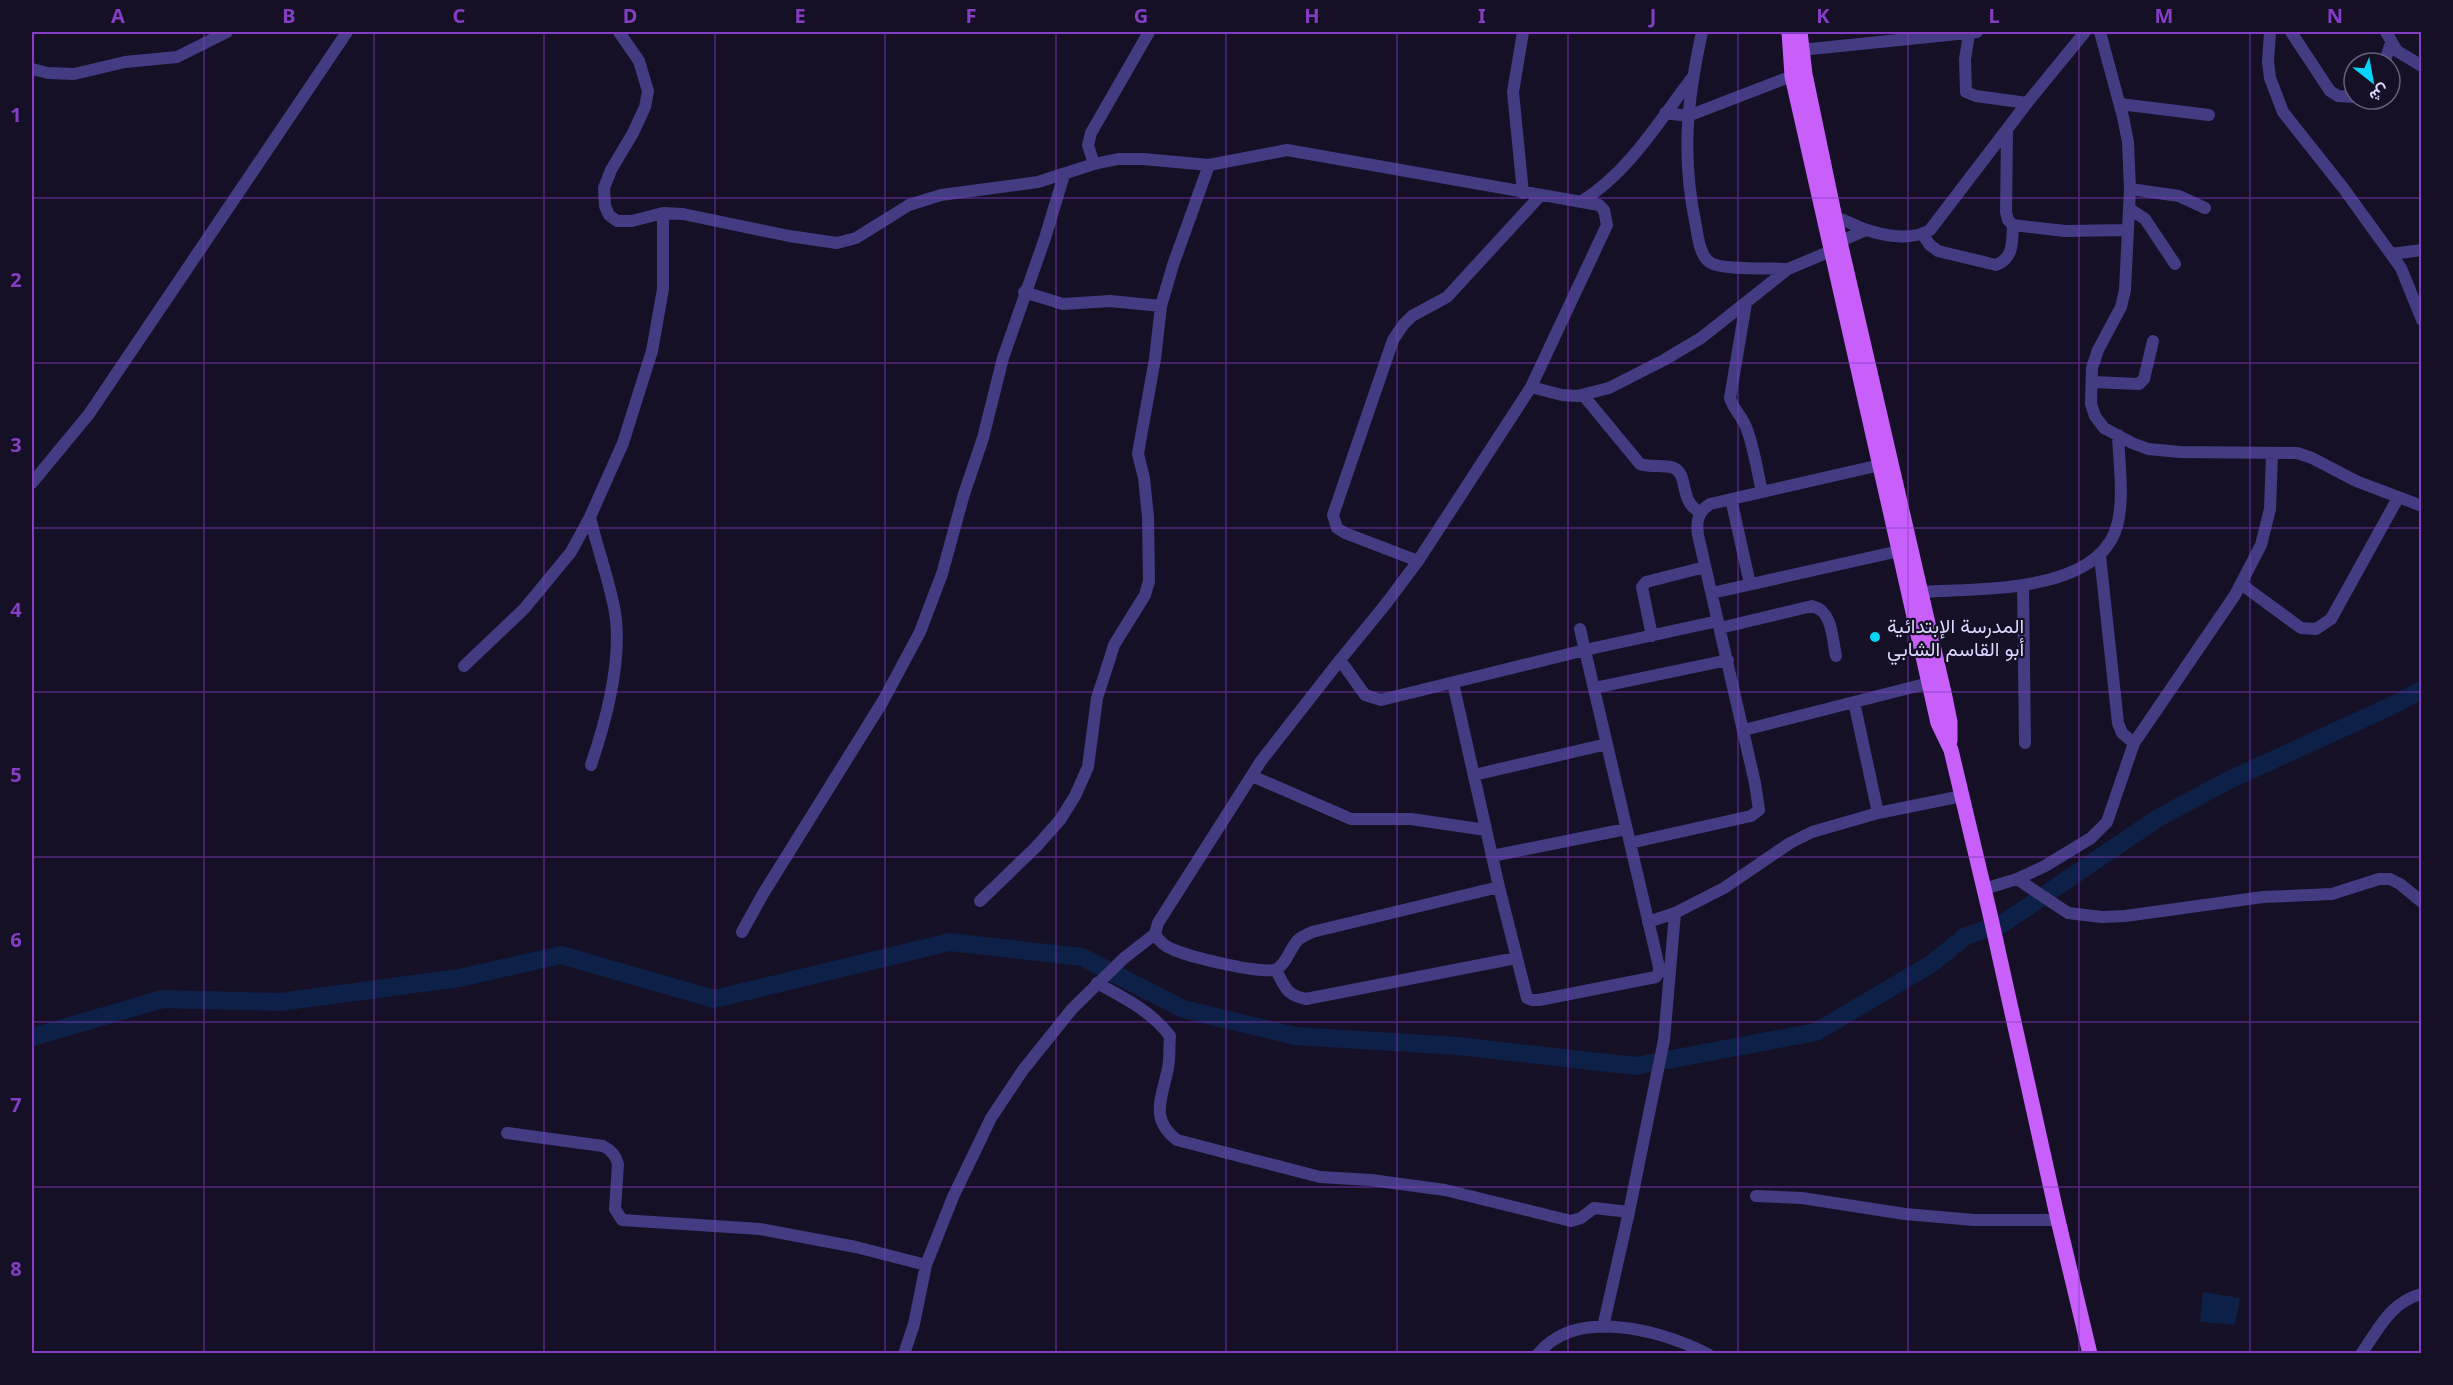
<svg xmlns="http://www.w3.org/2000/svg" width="2453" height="1385" font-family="'Noto Sans',Vazirmatn,sans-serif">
	<rect width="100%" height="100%" fill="#151026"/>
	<!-- water -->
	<path fill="#0d2047" d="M 2203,1292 L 2240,1298 L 2235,1325 L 2200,1322 Z"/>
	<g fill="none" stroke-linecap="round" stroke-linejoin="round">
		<!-- river -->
		<path stroke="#0d2047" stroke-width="18" d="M 32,1037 L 163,999 L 280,1002 L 459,978 L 561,955 L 714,999 L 950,942 L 1082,957 L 1183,1009 L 1295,1036 L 1458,1046 L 1635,1066 L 1816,1032 L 1931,964 L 1966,936 L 2002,924 L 2158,818 L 2229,780 L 2389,707 L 2422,690"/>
		<!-- minor -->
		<path stroke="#433c83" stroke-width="12" d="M 619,32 L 639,61 L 648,91 L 645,107 L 633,133 L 611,170 L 604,188 L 605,206 L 609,215 L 617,221 L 632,221 L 663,213 L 683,214 L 789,236 L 837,243 L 856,238 L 909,205 L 941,195 L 1038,182 L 1094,164 L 1118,159 L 1143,159 L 1209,165 L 1287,150 L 1599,205 L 1604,210 L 1607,225 L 1531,387 L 1418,561 L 1385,605 L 1340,660 L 1365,695 L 1381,700 L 1585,650 L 1718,621
			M 1523,32 L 1513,92 L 1523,193
			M 1702,32 C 1687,101 1681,156 1696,226 C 1698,238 1700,257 1711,263 C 1722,270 1772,268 1788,269
			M 2100,32 L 2123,117 L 2128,142 L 2130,189 L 2125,290 L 2121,307 L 2098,350 L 2092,368 L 2091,404 L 2095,416 L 2104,428 L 2132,443 L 2148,449 L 2180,452 L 2297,453 L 2312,458 L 2356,481 L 2422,506
			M 2270,32 L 2268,62 L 2270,78 L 2283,112 L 2344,189 L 2401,268 L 2422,320
			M 2291,32 L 2330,91 L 2338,96 L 2354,97
			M 2386,32 L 2397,51 L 2422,66
			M 1969,34 L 1965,59 L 1966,92 L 1976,96 L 2027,103
			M 1801,50 L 1977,32
			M 2384,63 L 2391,43
			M 32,69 L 48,73 L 74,74 L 125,62 L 177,57 L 227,32
			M 2120,104 L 2209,115
			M 1665,113 L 1688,116 L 1792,76 L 1800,75
			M 2007,132 L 2006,212 L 2008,220 L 2013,225 L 2065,231 L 2128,230
			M 1094,164 L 1088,145 L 1091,133 L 1149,32
			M 2130,189 L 2179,196 L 2205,208
			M 1582,201 C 1629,172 1659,121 1692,78
			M 2130,209 L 2145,219 L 2175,264
			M 1828,218 C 1841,216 1852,225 1864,229 C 1884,236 1912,241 1930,230 L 2027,103 L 2085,32
			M 1923,235 L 1930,245 L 1938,251 L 1996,265 C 2014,258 2012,242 2013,225
			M 1834,244 L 1866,230
			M 2391,254 L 2422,250
			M 1024,292 L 1063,304 L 1110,301 L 1161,306
			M 1746,303 L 1730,398 C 1733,409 1742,416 1746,427 C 1754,447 1757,470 1762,492
			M 2092,382 L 2139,384 L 2144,379 L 2153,341
			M 1531,387 L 1562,395 L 1577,396 L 1609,388 L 1664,360 L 1701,338 L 1788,269 L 1831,251
			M 1583,395 L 1640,464 C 1651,468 1664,464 1674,468 C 1689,475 1679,502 1700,512
			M 32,483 L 89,414 L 347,32
			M 1731,499 L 1750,584
			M 590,517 C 597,547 608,577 614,607 C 624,656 607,718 591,765
			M 2100,556 L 2118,723 L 2122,733 L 2134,743
			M 1418,561 L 1345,533 L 1337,528 L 1333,515 L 1393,340 L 1403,325 L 1412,316 L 1447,297 L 1540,196
			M 2241,584 L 2301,628 L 2316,629 L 2331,619 L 2398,498
			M 2023,585 L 2025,743
			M 1921,592 C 1978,588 2102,595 2118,522 C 2124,494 2119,463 2118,435
			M 1712,593 L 1899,551
			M 1720,628 L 1812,606 C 1833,611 1832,638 1836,656
			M 1652,636 L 1642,587 L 1646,582 L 1705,567
			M 464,666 L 524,609 L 571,552 L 590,517 L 623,443 L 652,351 L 663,289 L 663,213
			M 1453,683 L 1499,887 L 1527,998 L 1532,1000 L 1539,1000 L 1656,977 L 1659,972 L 1659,967 L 1580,629
			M 1594,688 L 1728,660
			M 1854,702 L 1878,813
			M 1744,730 L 1929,683
			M 1474,775 L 1607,744
			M 1252,776 L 1351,819 L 1411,819 L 1486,830
			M 1630,843 L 1751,816 L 1759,810 L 1755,783 L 1698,535 C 1696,521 1698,512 1710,504 L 1880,465
			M 1492,856 L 1626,829
			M 2017,879 L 2068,913 L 2102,917 L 2125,916 L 2263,897 L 2332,894 L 2379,879 L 2390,879 L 2400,884 L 2422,902
			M 1984,889 L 2017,879 L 2045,866 L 2091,838 L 2107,822 L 2134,743 L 2235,595 L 2261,545 L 2270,509 L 2272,454
			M 980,901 L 1036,847 L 1060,820 L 1075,796 L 1088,767 L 1097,698 L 1110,658 L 1114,645 L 1145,595 L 1149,581 L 1148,517 L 1144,478 L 1138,454 L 1140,442 L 1155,359 L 1161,306 L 1173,265 L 1209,165
			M 1648,922 L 1675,913 L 1724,888 L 1790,843 L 1812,832 L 1878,813 L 1962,796
			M 742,932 L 763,894 L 883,701 L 920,632 L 942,574 L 964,494 L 983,438 L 1003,358 L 1045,238 L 1064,175
			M 1155,934 C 1159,941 1164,946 1172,949 C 1187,956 1265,976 1277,969 C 1288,962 1290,947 1299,939 C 1303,936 1308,934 1312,932 L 1499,887
			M 1276,970 C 1285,987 1286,995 1306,999 L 1516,958
			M 1097,983 C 1124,998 1150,1010 1170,1036 C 1169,1046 1170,1058 1168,1068 C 1162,1099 1149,1118 1177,1140 L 1320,1177 L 1371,1180 L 1445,1190 L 1571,1221 L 1581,1218 L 1594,1208 L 1629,1212 L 1603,1327
			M 507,1133 L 603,1146 C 611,1150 616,1155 618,1164 L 615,1209 L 622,1220 L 760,1229 L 856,1247 L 926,1265
			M 1756,1196 L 1802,1198 L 1905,1214 L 1974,1220 L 2058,1220
			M 1629,1212 L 1664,1040 L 1675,913
			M 904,1354 L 914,1324 L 926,1265 L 953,1197 L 991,1118 L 1023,1070 L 1072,1009 L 1124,958 L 1155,934 L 1158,923 L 1261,761 L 1340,660
			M 1538,1354 C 1577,1306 1662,1331 1708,1354
			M 2361,1354 C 2378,1330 2391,1301 2422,1294"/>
		<!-- major -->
		<path stroke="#c95ffb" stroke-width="15" d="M 1789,32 L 1792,76 L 1929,683 L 1938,723 L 1951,750 L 1990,914 L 2058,1220 L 2090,1354
			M 1800,32 L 1805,74 L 1840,242 L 1945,697 L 1950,722 L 1950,741"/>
	</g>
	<!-- grid -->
	<path fill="none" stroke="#853dc5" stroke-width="1.5" stroke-opacity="0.55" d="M 204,32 L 204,1354M 374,32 L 374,1354M 544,32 L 544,1354M 715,32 L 715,1354M 885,32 L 885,1354M 1056,32 L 1056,1354M 1226,32 L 1226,1354M 1397,32 L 1397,1354M 1568,32 L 1568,1354M 1738,32 L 1738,1354M 1908,32 L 1908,1354M 2079,32 L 2079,1354M 2250,32 L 2250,1354M 32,198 L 2422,198M 32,363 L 2422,363M 32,528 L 2422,528M 32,692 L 2422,692M 32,857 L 2422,857M 32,1022 L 2422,1022M 32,1187 L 2422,1187"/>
	<!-- markers -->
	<circle fill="#07d4f9" stroke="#151026" stroke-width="2" cx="1875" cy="637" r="6"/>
	<g text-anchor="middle" stroke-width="4.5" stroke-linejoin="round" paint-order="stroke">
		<!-- poi labels -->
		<g font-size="20" fill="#dcd5fe" stroke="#151026" text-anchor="start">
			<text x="1887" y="633">المدرسة الإبتدائية<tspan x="1887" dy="23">أبو القاسم الشابي</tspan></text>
		</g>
	</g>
	<!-- border -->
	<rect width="2453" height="1385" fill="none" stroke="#151026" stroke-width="66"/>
	<!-- north arrow -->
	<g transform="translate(2372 81) rotate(149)"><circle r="28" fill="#151026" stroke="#655f7c" stroke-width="1.5"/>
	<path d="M0-4.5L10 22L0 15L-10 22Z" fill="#07d4f9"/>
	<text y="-9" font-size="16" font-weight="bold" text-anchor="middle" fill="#dcd5fe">ش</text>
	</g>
	<rect x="33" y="33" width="2387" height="1319" fill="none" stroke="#853dc5" stroke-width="2"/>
	<g font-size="20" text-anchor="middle" font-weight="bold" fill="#853dc5">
		<text x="118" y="23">A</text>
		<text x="289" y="23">B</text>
		<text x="459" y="23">C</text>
		<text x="630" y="23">D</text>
		<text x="800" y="23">E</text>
		<text x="971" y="23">F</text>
		<text x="1141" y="23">G</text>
		<text x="1312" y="23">H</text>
		<text x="1482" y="23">I</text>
		<text x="1653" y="23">J</text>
		<text x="1823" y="23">K</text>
		<text x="1994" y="23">L</text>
		<text x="2164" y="23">M</text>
		<text x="2335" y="23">N</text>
		<text x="16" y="122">1</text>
		<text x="16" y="287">2</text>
		<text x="16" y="452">3</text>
		<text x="16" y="617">4</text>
		<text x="16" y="782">5</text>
		<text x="16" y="947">6</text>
		<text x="16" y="1112">7</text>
		<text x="16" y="1276">8</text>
	</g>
</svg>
